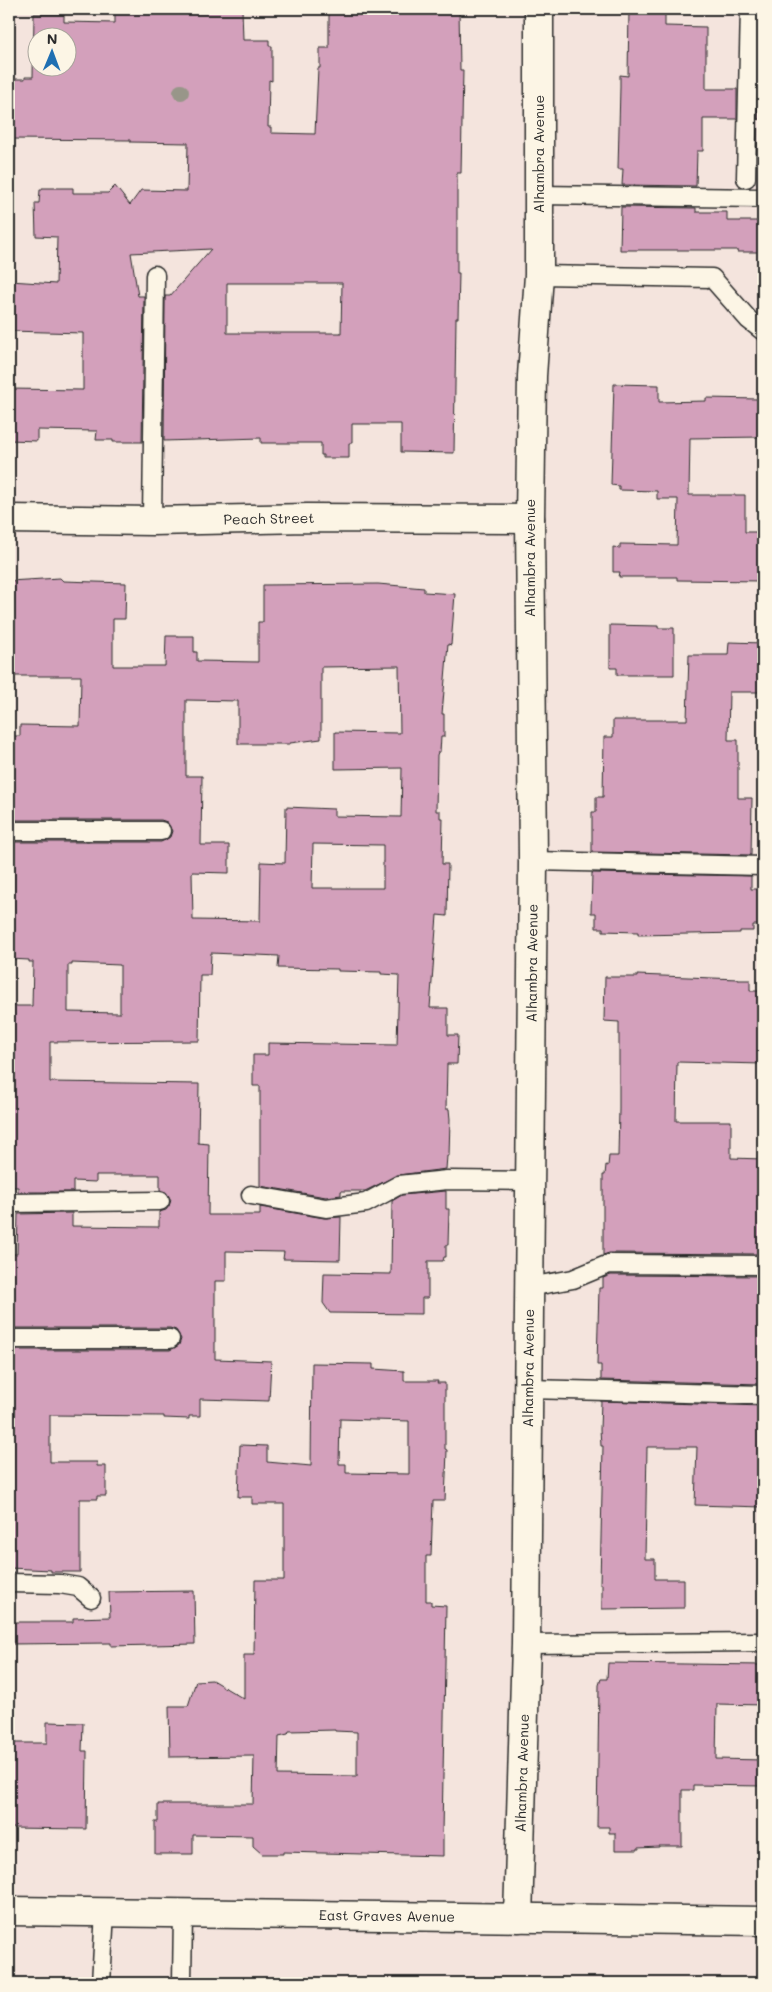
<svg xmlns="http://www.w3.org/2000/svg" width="772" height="1992" font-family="Mali,sans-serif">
	<rect width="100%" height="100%" fill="#f4e4dd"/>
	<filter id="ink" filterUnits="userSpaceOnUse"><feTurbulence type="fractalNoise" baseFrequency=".02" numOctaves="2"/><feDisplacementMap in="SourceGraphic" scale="10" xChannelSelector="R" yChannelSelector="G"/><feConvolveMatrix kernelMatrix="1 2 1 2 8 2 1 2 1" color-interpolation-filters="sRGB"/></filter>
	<g filter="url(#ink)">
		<!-- building -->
		<path fill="#d3a0bb" stroke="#2b2b2b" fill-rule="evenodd" d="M 115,9 L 242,9 L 243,40 L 269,40 L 269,46 L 272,46 L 272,81 L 269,80 L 268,127 L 271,127 L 271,133 L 315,134 L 318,68 L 320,68 L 320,48 L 329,48 L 329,11 L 331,11 L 331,9 L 459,9 L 460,70 L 463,70 L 461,173 L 457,173 L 457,273 L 459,273 L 458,318 L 456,318 L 454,453 L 401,452 L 401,424 L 352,424 L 352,443 L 349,443 L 349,458 L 323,458 L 323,455 L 321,455 L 321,443 L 261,443 L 261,438 L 164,441 L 165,296 L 170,296 L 211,249 L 131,253 L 138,296 L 144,296 L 142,442 L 113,442 L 113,440 L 96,440 L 97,431 L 37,430 L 37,441 L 9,440 L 9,389 L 83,390 L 83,333 L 9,331 L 9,283 L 10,281 L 56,284 L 57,237 L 36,236 L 35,203 L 39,203 L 40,190 L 42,190 L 42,188 L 73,188 L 73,193 L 108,193 L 115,186 L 130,205 L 141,190 L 187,191 L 188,143 L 130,142 L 130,140 L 9,139 L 9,79 L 25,79 L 25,77 L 33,77 L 34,14 L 64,14 L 64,22 L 115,23 ZM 38,38 L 68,38 L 68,68 L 38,68 ZM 227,283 L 342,283 L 341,333 L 227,333 Z
			M 629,9 L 665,9 L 665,26 L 706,27 L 706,89 L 737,89 L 737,119 L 703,119 L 703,151 L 697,151 L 696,186 L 622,185 L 623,169 L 618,169 L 620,87 L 620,75 L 628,76 Z
			M 759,90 L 763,90 L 763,120 L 758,119 Z
			M 621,207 L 696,208 L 696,212 L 727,212 L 727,221 L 763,221 L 763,252 L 737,252 L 737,250 L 620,250 Z
			M 614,384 L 659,385 L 659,402 L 706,401 L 706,398 L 759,399 L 759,404 L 763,404 L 763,437 L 690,438 L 689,495 L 745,495 L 745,532 L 763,532 L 763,581 L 677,580 L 677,577 L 619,577 L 620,572 L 613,572 L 613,547 L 620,548 L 620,544 L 677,545 L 678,499 L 657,499 L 657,491 L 619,490 L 619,486 L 611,485 Z
			M 60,578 L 63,581 L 126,583 L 125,619 L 113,619 L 113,666 L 165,666 L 166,636 L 194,636 L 194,652 L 197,652 L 197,661 L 258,662 L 258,622 L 263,622 L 263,585 L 378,584 L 424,588 L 424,592 L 455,594 L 451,645 L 448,644 L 442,714 L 444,714 L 444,737 L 441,737 L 440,752 L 438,752 L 437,755 L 436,811 L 440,811 L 440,818 L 443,818 L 442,864 L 448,864 L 447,916 L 437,915 L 430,1008 L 448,1008 L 448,1035 L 458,1035 L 457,1064 L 447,1064 L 446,1109 L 449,1109 L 450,1119 L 449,1156 L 447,1156 L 446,1169 L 398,1175 L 365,1191 L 341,1191 L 341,1195 L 326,1197 L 260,1186 L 260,1086 L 253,1086 L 253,1055 L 268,1055 L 268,1043 L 397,1045 L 399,975 L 381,974 L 381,972 L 338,971 L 338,969 L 278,968 L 279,956 L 211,953 L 210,975 L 200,975 L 199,1041 L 50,1042 L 50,1082 L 199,1084 L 198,1143 L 209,1144 L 208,1215 L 260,1215 L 260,1207 L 324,1218 L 341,1217 L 340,1260 L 283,1259 L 284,1252 L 226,1251 L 226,1281 L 215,1281 L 215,1359 L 271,1361 L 269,1401 L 200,1399 L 200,1416 L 189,1416 L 189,1419 L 164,1418 L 164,1416 L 50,1415 L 50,1462 L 97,1462 L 97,1466 L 106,1466 L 106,1496 L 97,1496 L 97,1499 L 80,1499 L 80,1572 L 51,1572 L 51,1570 L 9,1568 L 9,1350 L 170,1350 L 179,1345 L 181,1339 L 176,1330 L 170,1328 L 9,1328 L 9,1254 L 17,1254 L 18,1214 L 72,1213 L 72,1226 L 159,1227 L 159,1212 L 166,1210 L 169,1206 L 171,1200 L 166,1192 L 160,1190 L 160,1175 L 96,1175 L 96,1182 L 73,1181 L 73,1192 L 18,1192 L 18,1187 L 9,1187 L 10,1006 L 32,1006 L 33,962 L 29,962 L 29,960 L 9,959 L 12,842 L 161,842 L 170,837 L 172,831 L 167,822 L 161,820 L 10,820 L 12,736 L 20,736 L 20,725 L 80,726 L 81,676 L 9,676 L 9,581 ZM 399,666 L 400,733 L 335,732 L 335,769 L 402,768 L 401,817 L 334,816 L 334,809 L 286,807 L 285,863 L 261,862 L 260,921 L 193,920 L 192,872 L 229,873 L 229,845 L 201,845 L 202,776 L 186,776 L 186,700 L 238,701 L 238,744 L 290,744 L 290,743 L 321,739 L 321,667 ZM 313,844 L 383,845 L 383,888 L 312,888 ZM 72,963 L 120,965 L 120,1013 L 68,1012 L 68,965 L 72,965 Z
			M 610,625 L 658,626 L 658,628 L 674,628 L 674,675 L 617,675 L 617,668 L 610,668 Z
			M 729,642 L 763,643 L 763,692 L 729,692 L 728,740 L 738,740 L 738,798 L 752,798 L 751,855 L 592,852 L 592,812 L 596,812 L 596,797 L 603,797 L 604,737 L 613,737 L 613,720 L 687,720 L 689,655 L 728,655 Z
			M 592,873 L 751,876 L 751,889 L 763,889 L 762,925 L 753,925 L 753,931 L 740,931 L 740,933 L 638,935 L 638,932 L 603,931 L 603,928 L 596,928 L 596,913 L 591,913 Z
			M 637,975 L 738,979 L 738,980 L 750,980 L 750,991 L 763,991 L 763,1064 L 677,1062 L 676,1121 L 731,1121 L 731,1158 L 763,1159 L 763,1254 L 609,1253 L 603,1255 L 603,1175 L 605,1175 L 606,1165 L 608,1166 L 609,1156 L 618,1156 L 619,1109 L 619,1022 L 604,1021 L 605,977 L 637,977 Z
			M 446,1191 L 446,1209 L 449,1209 L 448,1245 L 446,1245 L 446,1257 L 444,1257 L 443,1261 L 428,1261 L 428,1298 L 422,1298 L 422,1314 L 330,1313 L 323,1303 L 324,1273 L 391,1274 L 392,1201 L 402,1195 Z
			M 611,1275 L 763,1276 L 763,1384 L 601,1380 L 601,1365 L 597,1365 L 599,1288 L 603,1288 L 603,1278 Z
			M 312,1363 L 373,1364 L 373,1369 L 404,1371 L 404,1381 L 438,1381 L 437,1383 L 445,1383 L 445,1449 L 447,1450 L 445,1501 L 433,1501 L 431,1556 L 426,1556 L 426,1601 L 431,1601 L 431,1605 L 446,1606 L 442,1833 L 443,1834 L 443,1856 L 283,1852 L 283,1854 L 262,1854 L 253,1846 L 253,1836 L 193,1835 L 193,1854 L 155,1854 L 155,1822 L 158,1822 L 158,1804 L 253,1804 L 254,1756 L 170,1757 L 169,1706 L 188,1706 L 196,1681 L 212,1680 L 244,1699 L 244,1655 L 254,1655 L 255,1580 L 284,1580 L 284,1504 L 252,1504 L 252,1497 L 238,1497 L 240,1445 L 267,1446 L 267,1462 L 311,1466 ZM 340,1419 L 409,1421 L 409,1474 L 346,1473 L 346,1464 L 339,1464 ZM 335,1730 L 335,1731 L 357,1732 L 357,1776 L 278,1775 L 279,1736 L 288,1734 L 289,1731 Z
			M 601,1401 L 763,1406 L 763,1507 L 695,1505 L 697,1447 L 647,1447 L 645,1559 L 655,1559 L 655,1579 L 684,1579 L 684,1608 L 602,1609 L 602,1584 L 600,1584 L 603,1446 L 601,1446 L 600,1429 Z
			M 194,1591 L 195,1644 L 111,1646 L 111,1643 L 9,1644 L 9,1622 L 73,1622 L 73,1618 L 110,1617 L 109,1592 Z
			M 608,1663 L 763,1665 L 763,1705 L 717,1704 L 716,1759 L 763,1760 L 763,1786 L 693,1785 L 693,1790 L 682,1790 L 682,1846 L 659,1846 L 659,1847 L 638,1848 L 638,1850 L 615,1850 L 615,1833 L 609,1833 L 609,1827 L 597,1827 L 599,1685 L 601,1679 L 607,1679 Z
			M 47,1722 L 83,1723 L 82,1751 L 87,1751 L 86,1829 L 9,1828 L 9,1743 L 47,1743 Z"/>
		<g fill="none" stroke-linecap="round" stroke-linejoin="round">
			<defs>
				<path id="lane" d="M 746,178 L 750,9
					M 539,195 L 763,198
					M 539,275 L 712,278 L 749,320 L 763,331
					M 152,521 L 155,275
					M 9,831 L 161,831
					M 533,861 L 763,866
					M 251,1195 L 326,1208 L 366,1203 L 399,1185 L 447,1180 L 530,1181
					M 9,1203 L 160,1201
					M 529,1287 L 573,1279 L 609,1264 L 763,1265
					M 9,1339 L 170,1339
					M 528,1389 L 763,1395
					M 9,1583 L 60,1584 L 78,1587 L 91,1598
					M 526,1644 L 763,1642
					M 101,1983 L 105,1911
					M 182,1983 L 183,1913"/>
				<g id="street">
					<path id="s1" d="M 9,519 L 152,521 L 307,518 L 530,519"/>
				</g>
				<g id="secondary">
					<path id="s2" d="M 9,1911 L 763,1921"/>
					<path id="s3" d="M 518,1918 L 526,1644 L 533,861 L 530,519 L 532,376 L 539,275 L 539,9"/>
				</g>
			</defs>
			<!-- lane casing -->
			<use href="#lane" stroke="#2b2b2b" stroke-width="21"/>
			<!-- street casing -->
			<use href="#street" stroke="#2b2b2b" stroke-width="31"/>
			<!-- secondary casing -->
			<use href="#secondary" stroke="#2b2b2b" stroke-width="31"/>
			<!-- lane -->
			<use href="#lane" stroke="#fcf5e5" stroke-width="18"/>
			<!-- street -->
			<use href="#street" stroke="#fcf5e5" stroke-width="28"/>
			<!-- secondary -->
			<use href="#secondary" stroke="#fcf5e5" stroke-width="28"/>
		</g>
		<!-- trees -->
		<circle fill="#989689" cx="181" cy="92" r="8"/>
	</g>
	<g text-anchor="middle" stroke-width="5" stroke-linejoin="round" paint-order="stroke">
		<!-- street labels -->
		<g font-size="14" fill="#2b2b2b" stroke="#fcf5e5">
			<text transform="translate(539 154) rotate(-90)" y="5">Alhambra Avenue</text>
			<text dy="5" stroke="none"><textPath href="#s1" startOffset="260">Peach Street</textPath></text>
			<text transform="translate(530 558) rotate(-90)" y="5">Alhambra Avenue</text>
			<text dy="5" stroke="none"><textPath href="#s3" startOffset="955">Alhambra Avenue</textPath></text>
			<text dy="5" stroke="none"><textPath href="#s3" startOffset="550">Alhambra Avenue</textPath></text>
			<text dy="5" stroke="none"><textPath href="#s3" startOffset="145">Alhambra Avenue</textPath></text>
			<text dy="5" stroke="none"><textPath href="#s2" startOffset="378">East Graves Avenue</textPath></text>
		</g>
	</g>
	<!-- margin -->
	<rect width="772" height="1992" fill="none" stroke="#fcf5e5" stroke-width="30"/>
	<rect x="15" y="15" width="742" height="1962" fill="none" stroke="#2b2b2b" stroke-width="2" filter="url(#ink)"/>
	<!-- north arrow -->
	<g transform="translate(52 52) rotate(1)"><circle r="24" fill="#fcf5e5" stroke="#a8a49b"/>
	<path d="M0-4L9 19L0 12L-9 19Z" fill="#1f6fb2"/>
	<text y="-8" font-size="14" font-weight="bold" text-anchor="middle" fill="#2b2b2b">N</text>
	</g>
</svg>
